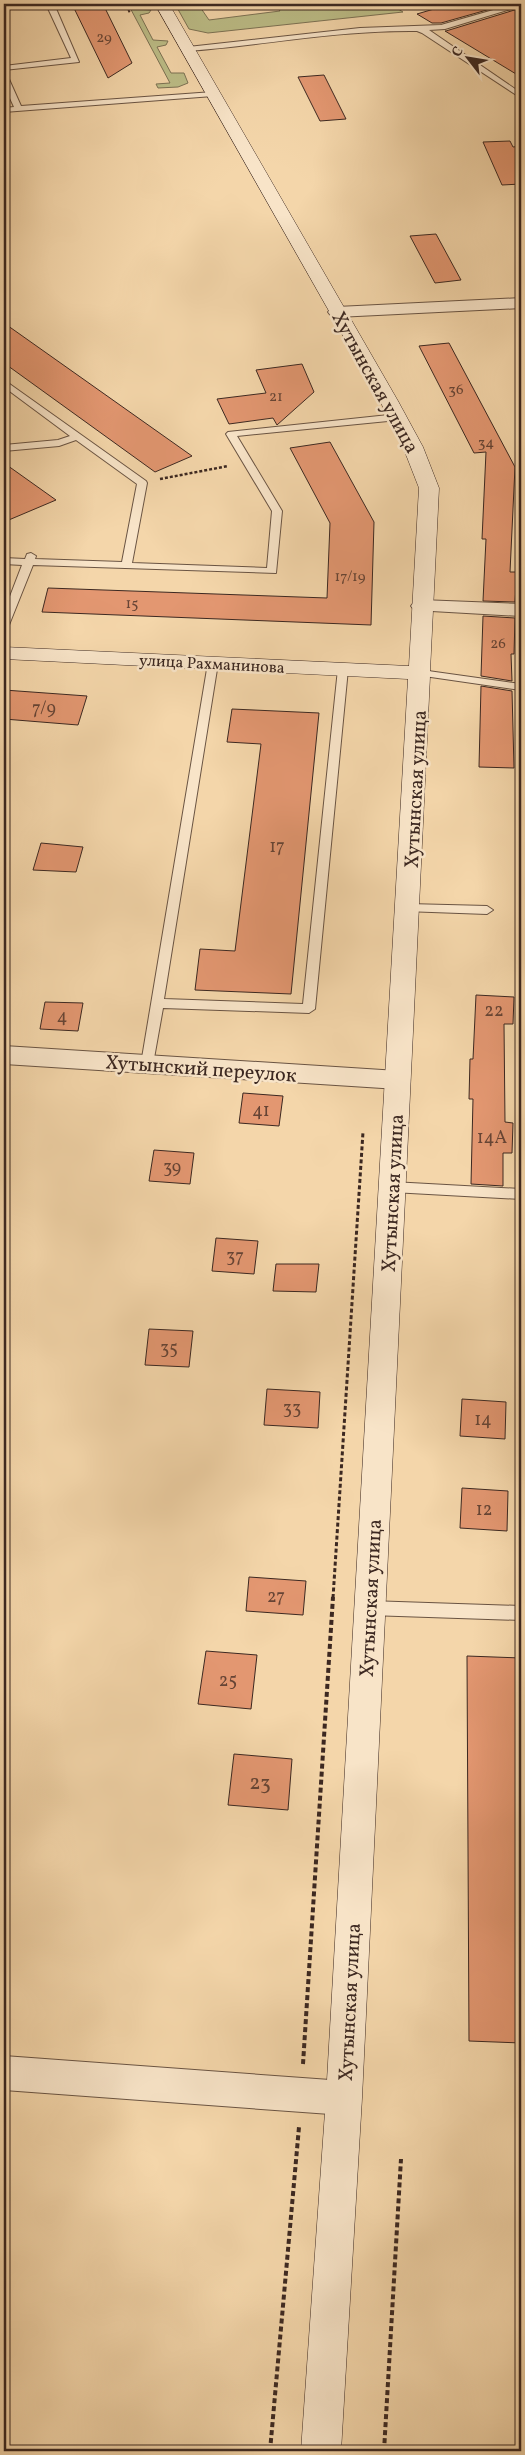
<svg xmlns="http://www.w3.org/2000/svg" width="525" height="2455" font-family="Vollkorn,serif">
	<rect width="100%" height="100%" fill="#f4d6aa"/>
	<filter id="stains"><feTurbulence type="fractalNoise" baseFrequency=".004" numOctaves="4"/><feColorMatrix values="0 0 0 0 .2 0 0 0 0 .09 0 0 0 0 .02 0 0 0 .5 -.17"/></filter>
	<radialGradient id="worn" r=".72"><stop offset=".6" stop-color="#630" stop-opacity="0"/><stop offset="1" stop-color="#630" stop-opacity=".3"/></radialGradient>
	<!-- green -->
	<path fill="#bcbd87" stroke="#7c7254" d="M 128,4 L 134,4 L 137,9 L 151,10 L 149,13 L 140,15 L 153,40 L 168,41 L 166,45 L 157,47 L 171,73 L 184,73 L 188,83 L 178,87 L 158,88 L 156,84 L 170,83 Z
		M 175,4 L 198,4 L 209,20 L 280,11 L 275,4 L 390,4 L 403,12 L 208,33 L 189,29 Z"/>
	<!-- building -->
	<path fill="#e39771" stroke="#3c2821" d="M 72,4 L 103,4 L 132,63 L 108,78 Z
		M 451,4 L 508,4 L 441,23 L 432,23 L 417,14 Z
		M 521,8 L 521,77 L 445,31 L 446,31 Z
		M 324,75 L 346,119 L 320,121 L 298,77 Z
		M 510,141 L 513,147 L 521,146 L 521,184 L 502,185 L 483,142 Z
		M 436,234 L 461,280 L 435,283 L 410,236 Z
		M 4,323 L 192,456 L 155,472 L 4,363 Z
		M 449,343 L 515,467 L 510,572 L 517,572 L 515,602 L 483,601 L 486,539 L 482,539 L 486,452 L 474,453 L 419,346 Z
		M 302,364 L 314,392 L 277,425 L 273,418 L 229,424 L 217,399 L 266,393 L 256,370 Z
		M 330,442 L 374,522 L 371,625 L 42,612 L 48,588 L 327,598 L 330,523 L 290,448 Z
		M 4,463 L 56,500 L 4,522 Z
		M 483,616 L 515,618 L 514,654 L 511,654 L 512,681 L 481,676 Z
		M 481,686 L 512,691 L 514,768 L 479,767 Z
		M 4,690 L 87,696 L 78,725 L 4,719 Z
		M 232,709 L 319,713 L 291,994 L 195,990 L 200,949 L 235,951 L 261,744 L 227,742 Z
		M 41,843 L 83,847 L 76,872 L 33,870 Z
		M 476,995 L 514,997 L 513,1024 L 504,1024 L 505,1122 L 513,1123 L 512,1153 L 503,1153 L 503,1186 L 471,1184 L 473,1099 L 469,1099 L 470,1059 L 473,1059 Z
		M 45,1002 L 83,1003 L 78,1031 L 40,1029 Z
		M 243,1093 L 283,1096 L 279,1126 L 239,1123 Z
		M 154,1150 L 194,1153 L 190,1184 L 149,1181 Z
		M 216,1238 L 258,1241 L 254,1274 L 212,1271 Z
		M 276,1264 L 319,1264 L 316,1292 L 273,1291 Z
		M 149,1329 L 193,1331 L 189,1367 L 145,1365 Z
		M 267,1389 L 320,1392 L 318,1428 L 264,1425 Z
		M 462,1399 L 506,1402 L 505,1439 L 460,1436 Z
		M 462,1488 L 508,1491 L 507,1531 L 460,1528 Z
		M 249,1577 L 306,1581 L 303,1615 L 246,1611 Z
		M 206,1651 L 257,1655 L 251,1709 L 198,1704 Z
		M 467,1656 L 521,1658 L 521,2043 L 469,2041 Z
		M 234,1754 L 292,1759 L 288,1810 L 228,1805 Z"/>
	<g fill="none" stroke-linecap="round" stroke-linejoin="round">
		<defs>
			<path id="lane" d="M 24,4 L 54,4 L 79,62 L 4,70 L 4,66 L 71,58 L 46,4 L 4,10 L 4,6 Z
				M 514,4 L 521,4 L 521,6 L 445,29 L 429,30 L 521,93 L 521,98 L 422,33 L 417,31 C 340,30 265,45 188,51 L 184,49 L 188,47 L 360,28 L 441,25 Z
				M 4,75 L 8,77 L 21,106 L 213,92 L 217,94 L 213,96 L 4,112 L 4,108 L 14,107 L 4,85 Z
				M 4,380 L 146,481 L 147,483 L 132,563 L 267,568 L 272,511 L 226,434 L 228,432 L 398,414 L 403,417 L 398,420 L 237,436 L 282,511 L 276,573 L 33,565 L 9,625 L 4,628 L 4,612 L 22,565 L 4,564 L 4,558 L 25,559 L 27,554 L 31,553 L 36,556 L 35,559 L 122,562 L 137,484 L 76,440 L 59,446 L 4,451 L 4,445 L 58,440 L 70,436 L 4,387 Z
				M 213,660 L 218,663 L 164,999 L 303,1004 L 338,669 L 343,666 L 348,669 L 315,1009 L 309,1013 L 163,1008 L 153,1064 L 147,1069 L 141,1064 L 208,663 Z
				M 421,670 L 521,684 L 521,690 L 417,675 L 417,671 Z
				M 408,904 L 487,906 L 493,910 L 487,914 L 404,911 L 402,908 L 404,905 Z
				M 392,1182 L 521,1189 L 521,1199 L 392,1192 L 385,1187 Z
				M 369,1601 L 521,1606 L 521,1620 L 369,1615 L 363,1613 L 361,1608 L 363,1603 Z"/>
			<path id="street" d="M 521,298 L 521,308 L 337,317 L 331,316 L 328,312 L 331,308 L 337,307 Z
				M 421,600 L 521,604 L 521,616 L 414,610 L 411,606 L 414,602 Z
				M 4,1046 L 398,1071 L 407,1074 L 410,1080 L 407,1086 L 398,1089 L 4,1064 Z
				M 4,2056 L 344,2081 L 356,2086 L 361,2098 L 356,2110 L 344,2115 L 4,2090 Z"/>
			<path id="secondary" d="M 155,4 L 169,4 L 398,401 L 423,447 L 439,488 L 430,671 L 432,673 L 430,676 L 362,2098 L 341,2451 L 301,2451 L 326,2098 L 408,679 L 4,659 L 4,647 L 409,666 L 419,488 L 403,447 L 380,401 Z"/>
		</defs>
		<!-- lane casing -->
		<use href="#lane" stroke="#6a5443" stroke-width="2"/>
		<!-- street casing -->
		<use href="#street" stroke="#6a5443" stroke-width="2"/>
		<!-- secondary casing -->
		<use href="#secondary" stroke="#3c2821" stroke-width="1"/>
		<!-- path-far3 -->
		<path stroke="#3c2821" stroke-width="2" stroke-dasharray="2.5 1" stroke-linecap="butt" d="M 125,4 L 130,13"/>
		<!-- path-far2 -->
		<path stroke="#3c2821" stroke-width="2.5" stroke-dasharray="3 2" stroke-linecap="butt" d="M 160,479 L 228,466"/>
		<!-- path-far1 -->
		<path stroke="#3c2821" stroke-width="3" stroke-dasharray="4 2.5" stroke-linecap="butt" d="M 333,1598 L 363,1132"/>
		<!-- path -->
		<path stroke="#3c2821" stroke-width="4" stroke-dasharray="5 3" stroke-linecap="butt" d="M 303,2064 L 333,1597
			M 270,2451 L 299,2127
			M 384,2451 L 401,2159"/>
		<!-- lane -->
		<use href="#lane" fill="#f8e4c8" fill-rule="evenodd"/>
		<!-- street -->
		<use href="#street" fill="#f8e4c8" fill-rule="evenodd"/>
		<!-- secondary -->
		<use href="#secondary" fill="#f8e4c8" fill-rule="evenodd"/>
	</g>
	<g text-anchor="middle" stroke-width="5" stroke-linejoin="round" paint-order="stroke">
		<!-- far-number labels -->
		<g font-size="15" fill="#664435">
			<text x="104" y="42">29</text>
			<text x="456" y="394">36</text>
			<text x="276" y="401">21</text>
			<text x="486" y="447">34</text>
			<text x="350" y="581">17/19</text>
			<text x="132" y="608">15</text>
			<text x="498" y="648">26</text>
		</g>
		<!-- far-street labels -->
		<g font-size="16" fill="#3c2821" stroke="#f8e4c8">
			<text transform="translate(212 663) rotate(3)" y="6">улица Рахманинова</text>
		</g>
		<!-- number labels -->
		<g font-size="18" fill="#664435">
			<text x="44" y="714">7/9</text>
			<text x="277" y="852">17</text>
			<text x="494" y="1016">22</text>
			<text x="62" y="1022">4</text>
			<text x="261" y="1116">41</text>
			<text x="492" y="1143">14А</text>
			<text x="172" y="1173">39</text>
			<text x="235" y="1262">37</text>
			<text x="169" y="1354">35</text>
			<text x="292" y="1414">33</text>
			<text x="483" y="1425">14</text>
			<text x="484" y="1515">12</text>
			<text x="276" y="1602">27</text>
			<text x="228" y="1686">25</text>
		</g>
		<!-- street labels -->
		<g font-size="20" fill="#3c2821" stroke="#f8e4c8">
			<text transform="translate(376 382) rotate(61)" y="7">Хутынская улица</text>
			<text transform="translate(415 789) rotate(-87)" y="7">Хутынская улица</text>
			<text transform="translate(201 1068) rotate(4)" y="7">Хутынский переулок</text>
			<text transform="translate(392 1193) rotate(-87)" y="7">Хутынская улица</text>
			<text transform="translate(370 1598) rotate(-87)" y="7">Хутынская улица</text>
			<text transform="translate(349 2002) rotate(-87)" y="7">Хутынская улица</text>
		</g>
		<!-- near-number labels -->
		<g font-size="21" fill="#664435">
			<text x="260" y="1789">23</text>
		</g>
	</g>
	<!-- margin -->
	<rect width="525" height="2455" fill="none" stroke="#f4d6aa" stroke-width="20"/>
	<rect x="5" y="5" width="515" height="2445" fill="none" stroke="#3c2821" stroke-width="2.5"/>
	<rect x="10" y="10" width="505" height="2435" fill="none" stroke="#3c2821"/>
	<!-- north arrow -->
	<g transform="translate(468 58) rotate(301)" stroke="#f8e4c8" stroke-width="4" paint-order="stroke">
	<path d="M0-4L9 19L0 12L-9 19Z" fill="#3c2821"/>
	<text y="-8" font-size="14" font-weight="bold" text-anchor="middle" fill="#3c2821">С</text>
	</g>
	<rect width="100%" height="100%" filter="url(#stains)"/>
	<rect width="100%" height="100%" fill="url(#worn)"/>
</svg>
